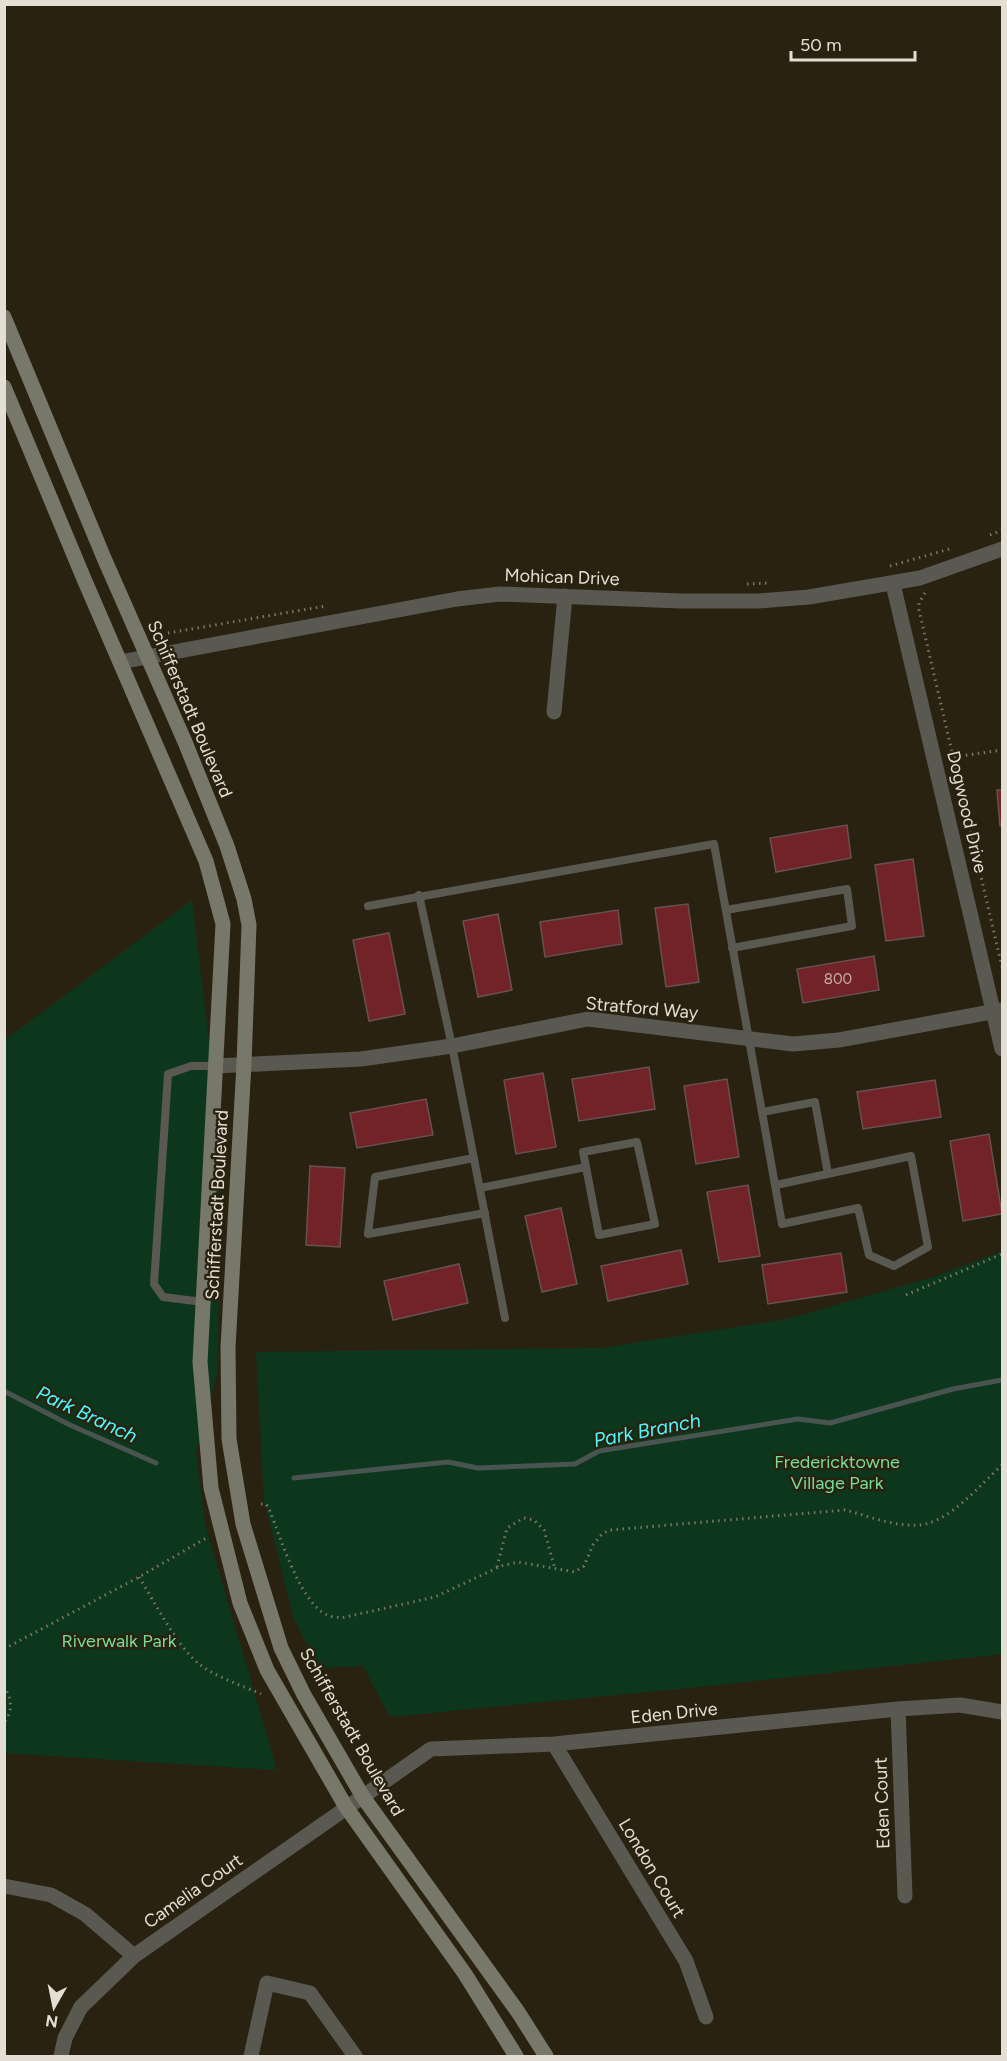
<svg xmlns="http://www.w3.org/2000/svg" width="1007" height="2061" font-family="Figtree,sans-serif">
	<rect width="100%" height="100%" fill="#292211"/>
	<!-- green -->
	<path fill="#0d371d" d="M 192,900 L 220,1132 L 218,1371 L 196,1453 L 205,1524 L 277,1770 L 5,1753 L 5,1040 Z
		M 1002,1251 L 1002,1654 L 709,1686 L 390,1717 L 363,1666 L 321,1668 L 294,1620 L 264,1500 L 256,1352 L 601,1348 L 788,1319 L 933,1277 Z"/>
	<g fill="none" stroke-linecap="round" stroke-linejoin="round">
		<!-- stream -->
		<path stroke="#495350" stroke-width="5" d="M 4,1391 L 70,1425 L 156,1463
			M 294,1478 L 448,1462 L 478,1468 L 575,1464 L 599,1451 L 798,1419 L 830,1423 L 953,1389 L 1002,1380"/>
	</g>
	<!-- building -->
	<path fill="#712327" stroke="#685150" stroke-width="1.5" d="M 997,790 L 1002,790 L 1002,826 L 1000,826 Z
		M 847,825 L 851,858 L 776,872 L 770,838 Z
		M 913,859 L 924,936 L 886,941 L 875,865 Z
		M 688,904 L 699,982 L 666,987 L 655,908 Z
		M 618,910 L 622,944 L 545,957 L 540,922 Z
		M 498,914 L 512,990 L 478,997 L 463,921 Z
		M 389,933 L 405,1014 L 369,1021 L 353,940 Z
		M 874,956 L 879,990 L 803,1003 L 797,969 Z
		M 649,1067 L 655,1109 L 579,1121 L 572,1079 Z
		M 543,1073 L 556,1147 L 516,1154 L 504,1080 Z
		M 727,1079 L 739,1157 L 696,1164 L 684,1086 Z
		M 935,1080 L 941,1117 L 863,1129 L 857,1092 Z
		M 426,1099 L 433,1135 L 357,1148 L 350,1113 Z
		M 989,1134 L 1002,1214 L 963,1221 L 950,1141 Z
		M 310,1166 L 345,1168 L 340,1247 L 306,1245 Z
		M 748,1185 L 760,1256 L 719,1262 L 707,1192 Z
		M 561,1208 L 577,1284 L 542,1292 L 525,1216 Z
		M 681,1250 L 688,1284 L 608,1301 L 601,1266 Z
		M 841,1253 L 847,1292 L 768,1304 L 762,1265 Z
		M 459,1264 L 468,1303 L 393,1320 L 384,1281 Z"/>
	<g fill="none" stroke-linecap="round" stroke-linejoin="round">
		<!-- path -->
		<path stroke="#7b7567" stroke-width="3" stroke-dasharray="1.5 4.5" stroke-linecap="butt" d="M 990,535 L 1002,530
			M 890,566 L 953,548
			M 747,584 L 768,583
			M 925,593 L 919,603 L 919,610 L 1002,967
			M 162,634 L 326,606
			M 954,757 L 1002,750
			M 906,1295 L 1002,1254
			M 261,1504 L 266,1504 L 270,1511 C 281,1539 300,1602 327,1615 C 331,1617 336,1617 341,1618 L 435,1597 L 501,1566 L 518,1562 L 575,1572 L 584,1566 L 593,1545 L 602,1534 L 610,1530 L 845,1510 C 869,1516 894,1527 919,1525 C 949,1523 981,1484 1002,1465
			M 497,1567 L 507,1528 L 524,1518 L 534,1520 L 544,1530 L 555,1569
			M 139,1577 C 154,1601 177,1646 198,1663 C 215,1677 241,1685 261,1694
			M 4,1649 L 139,1577 L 208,1537
			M 4,1686 C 11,1698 14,1711 4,1722"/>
		<!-- lane -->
		<path stroke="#595951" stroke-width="8" d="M 419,895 L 452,1046 L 505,1318
			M 368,906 L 714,844 L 782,1224 L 858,1208 L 869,1255 L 894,1266 L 928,1247 L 911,1156 L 776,1185
			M 726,910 L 847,889 L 852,926 L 732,948
			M 762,1112 L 815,1102 L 828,1174
			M 474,1158 L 375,1177 L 368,1234 L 485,1213
			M 480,1188 L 586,1167 L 583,1152 L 637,1142 L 655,1224 L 599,1235 L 586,1167
			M 203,1302 L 163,1297 L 154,1284 L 168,1074 L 191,1066 L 215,1066"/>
		<!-- street -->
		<path stroke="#595951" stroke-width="15" d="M 893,584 L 1002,1049
			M 120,662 L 457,599 L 500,594 L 681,601 L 758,601 L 809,597 L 920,578 L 1002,549
			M 554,712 L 565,596
			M 215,1066 L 361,1059 L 452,1046 L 588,1019 L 793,1044 L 839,1040 L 1002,1010
			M 898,1709 L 905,1896
			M 554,1744 L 686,1961 L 706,2017
			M 4,1886 L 51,1895 L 85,1914 L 134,1956
			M 61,2056 L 65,2038 L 81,2007 L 134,1956 L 431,1749 L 554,1744 L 898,1709 L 960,1705 L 1002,1712
			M 251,2056 L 267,1983 L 310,1993 L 355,2056"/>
		<!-- secondary -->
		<path stroke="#78786a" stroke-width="15" d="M 4,317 L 104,558 L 185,742 L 227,846 L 244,899 L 249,925 L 244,1064 L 228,1347 L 229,1439 L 243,1524 L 281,1648 L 304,1695 L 363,1797 L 518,2012 L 546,2056
			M 4,387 L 84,579 L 206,861 L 223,924 L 200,1362 L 211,1488 L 240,1603 L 267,1670 L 346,1807 L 465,1974 L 516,2056"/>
	</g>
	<g text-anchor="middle" stroke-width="5" stroke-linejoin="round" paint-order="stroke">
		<!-- number labels -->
		<g font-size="15" fill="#c7b0a9">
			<text x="838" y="984">800</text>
		</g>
		<!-- street labels -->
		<g font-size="18" fill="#e4dfd4" stroke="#292211">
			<text transform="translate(562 577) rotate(2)" y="6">Mohican Drive</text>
			<text transform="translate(190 709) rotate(67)" y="6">Schifferstadt Boulevard</text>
			<text transform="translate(967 812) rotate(77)" y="6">Dogwood Drive</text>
			<text transform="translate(642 1008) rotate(5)" y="6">Stratford Way</text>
			<text transform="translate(217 1205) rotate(-87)" y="6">Schifferstadt Boulevard</text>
			<text transform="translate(674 1713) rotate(-6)" y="6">Eden Drive</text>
			<text transform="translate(352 1732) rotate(60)" y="6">Schifferstadt Boulevard</text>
			<text transform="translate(882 1803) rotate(-92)" y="6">Eden Court</text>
			<text transform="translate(652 1868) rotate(59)" y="6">London Court</text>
			<text transform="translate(193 1891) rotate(-35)" y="6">Camelia Court</text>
		</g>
		<!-- park labels -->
		<g font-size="18" fill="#76dd97" stroke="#292211">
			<text x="837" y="1468">Fredericktowne<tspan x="837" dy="21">Village Park</tspan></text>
			<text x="119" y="1647">Riverwalk Park</text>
		</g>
		<!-- water labels -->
		<g font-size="20" font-style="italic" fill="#48fafb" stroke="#292211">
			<text transform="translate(87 1414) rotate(25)" y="7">Park Branch</text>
			<text transform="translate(647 1430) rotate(-11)" y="7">Park Branch</text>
		</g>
	</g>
	<!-- border -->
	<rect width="1007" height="2061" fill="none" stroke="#e4dfd4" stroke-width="12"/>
	<!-- north arrow -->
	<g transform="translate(54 2007) rotate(189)" stroke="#292211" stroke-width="4.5" paint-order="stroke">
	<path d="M0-4.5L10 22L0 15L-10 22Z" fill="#e4dfd4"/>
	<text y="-9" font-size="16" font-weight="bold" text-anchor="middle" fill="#e4dfd4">N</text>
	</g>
	<!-- scale -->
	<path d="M791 51v9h124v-9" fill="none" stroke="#e4dfd4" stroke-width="3"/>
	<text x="800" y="51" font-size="18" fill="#e4dfd4" stroke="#292211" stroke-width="4.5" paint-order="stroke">50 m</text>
</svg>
